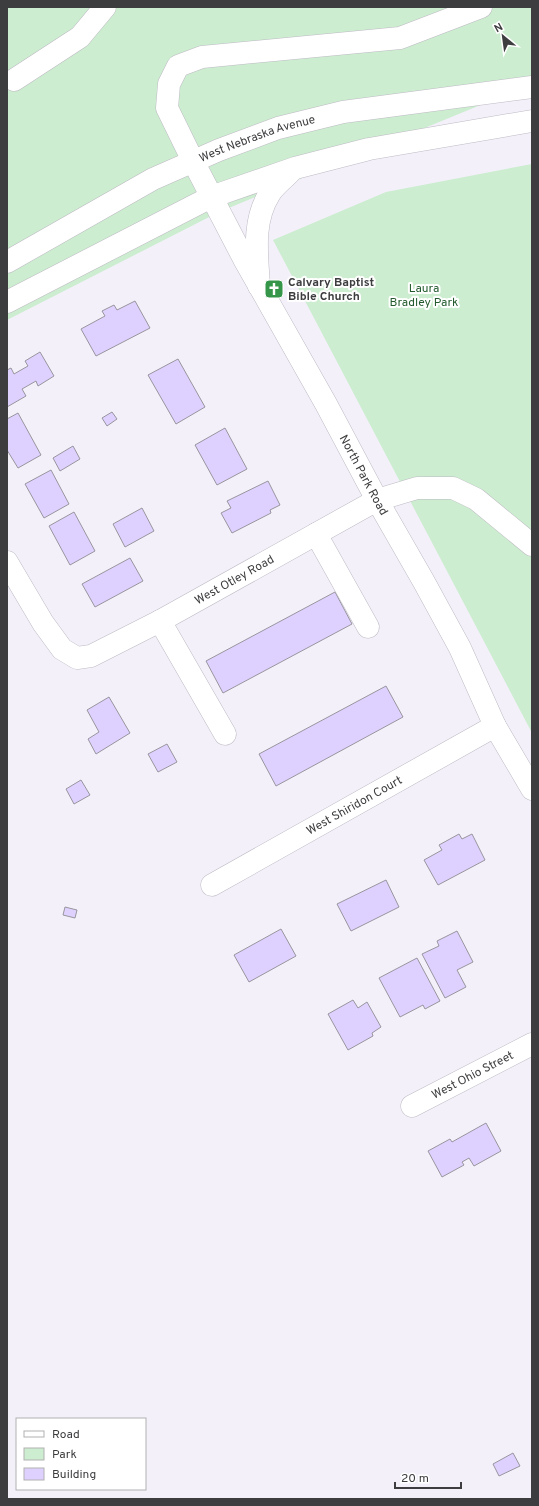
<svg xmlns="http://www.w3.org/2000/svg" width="539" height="1506" font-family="Overpass,sans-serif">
	<rect width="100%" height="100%" fill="#f3f0fa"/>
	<!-- green -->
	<path fill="#ccedcf" d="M 7,7 L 532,7 L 532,84 L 219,212 L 7,320 Z
		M 532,164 L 532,733 L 273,240 L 386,192 Z"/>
	<!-- building -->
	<path fill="#dfd1ff" stroke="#98959e" d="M 135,301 L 150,328 L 96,356 L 81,329 L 105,316 L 102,311 L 114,305 L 117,310 Z
		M 40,352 L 54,376 L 38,386 L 36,381 L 22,389 L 26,396 L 7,407 L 7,370 L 11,368 L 14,374 L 28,366 L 25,361 Z
		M 178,359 L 205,407 L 176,424 L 148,375 Z
		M 112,412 L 117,419 L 107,426 L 102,418 Z
		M 18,413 L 41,455 L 18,468 L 7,450 L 7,419 Z
		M 225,428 L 247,469 L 217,485 L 195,445 Z
		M 73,446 L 80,459 L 60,471 L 53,458 Z
		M 51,470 L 69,504 L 44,518 L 25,484 Z
		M 268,481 L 280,505 L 270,510 L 271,513 L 232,533 L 221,513 L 231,508 L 227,501 Z
		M 142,508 L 154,531 L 125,547 L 113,524 Z
		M 74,512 L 95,551 L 70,565 L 49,526 Z
		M 130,558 L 143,581 L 95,607 L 82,584 Z
		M 335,592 L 352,624 L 223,693 L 206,661 Z
		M 386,686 L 403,717 L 276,786 L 259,754 Z
		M 109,697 L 130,733 L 96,754 L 88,739 L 99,732 L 87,710 Z
		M 167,744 L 177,762 L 158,772 L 148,754 Z
		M 81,780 L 90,795 L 74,804 L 66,789 Z
		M 459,834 L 462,839 L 472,834 L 485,860 L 438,885 L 424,860 L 442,850 L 439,845 Z
		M 386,880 L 399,907 L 351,931 L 337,904 Z
		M 65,907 L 77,910 L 75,918 L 63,915 Z
		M 281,929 L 296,956 L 249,982 L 234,955 Z
		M 457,931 L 473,962 L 457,970 L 466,987 L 445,998 L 422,954 L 439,946 L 437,941 Z
		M 417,958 L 440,1001 L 425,1009 L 423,1005 L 400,1017 L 379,978 Z
		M 353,1000 L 358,1008 L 367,1002 L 381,1027 L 372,1033 L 373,1036 L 348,1050 L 328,1014 Z
		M 486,1123 L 501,1151 L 474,1166 L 469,1158 L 462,1162 L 464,1165 L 442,1177 L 428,1151 L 450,1139 L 452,1142 Z
		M 513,1453 L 520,1466 L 499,1476 L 493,1464 Z"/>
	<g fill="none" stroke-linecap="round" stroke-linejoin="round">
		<defs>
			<g id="minor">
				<path id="s1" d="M 481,7 L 400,38 L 202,57 L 178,66 L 169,84 L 167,108 L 193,161 L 244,259 L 326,404 L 377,500 L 424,582 L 460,648 L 495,726 L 532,789"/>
				<path d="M 14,80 L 80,37 L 105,7"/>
				<path d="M 316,534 L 368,627"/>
				<path id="s2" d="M 7,562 L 43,623 L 62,649 L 77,658 L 91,656 L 160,621 L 377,500 L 417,488 L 453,488 L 476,499 L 532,545"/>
				<path d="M 160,621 L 225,734"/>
				<path id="s3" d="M 212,885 L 495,726"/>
				<path id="s4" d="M 412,1106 L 532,1044"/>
			</g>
			<g id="major">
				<path id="s5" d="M 7,262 L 153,179 L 219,150 L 278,128 L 343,112 L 532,87"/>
				<path d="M 259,286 C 257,254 252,221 270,193 C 275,185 285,178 291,171"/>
				<path d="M 7,302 L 211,197 L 295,168 L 369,149 L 532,121"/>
			</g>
		</defs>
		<!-- minor casing -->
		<use href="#minor" stroke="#bebbc4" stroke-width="23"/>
		<!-- major casing -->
		<use href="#major" stroke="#bebbc4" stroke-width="23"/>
		<!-- minor -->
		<use href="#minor" stroke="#fff" stroke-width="22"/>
		<!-- major -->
		<use href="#major" stroke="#fff" stroke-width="22"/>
	</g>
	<!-- icons -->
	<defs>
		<symbol id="church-square" viewBox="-11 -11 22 22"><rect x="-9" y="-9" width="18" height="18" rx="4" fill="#35964a" stroke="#fff"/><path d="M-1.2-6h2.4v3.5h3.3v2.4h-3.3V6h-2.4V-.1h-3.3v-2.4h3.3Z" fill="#fff"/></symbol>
	</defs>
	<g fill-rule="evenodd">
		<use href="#church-square" x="263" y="278" width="22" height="22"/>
	</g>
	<g text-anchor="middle" stroke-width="4" stroke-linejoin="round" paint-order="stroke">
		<!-- street labels -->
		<g font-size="12" fill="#3d3c3f" stroke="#fff">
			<text dy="4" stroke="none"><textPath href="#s5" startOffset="280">West Nebraska Avenue</textPath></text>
			<text dy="4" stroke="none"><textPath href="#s1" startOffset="772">North Park Road</textPath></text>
			<text dy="4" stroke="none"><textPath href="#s2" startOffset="297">West Otley Road</textPath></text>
			<text dy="4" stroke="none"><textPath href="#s3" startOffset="163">West Shiridon Court</textPath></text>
			<text dy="4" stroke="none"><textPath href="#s4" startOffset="68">West Ohio Street</textPath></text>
		</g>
		<!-- poi labels -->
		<g font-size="12" font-weight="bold" fill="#3d3c3f" stroke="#fff" text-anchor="start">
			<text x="288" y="286">Calvary Baptist<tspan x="288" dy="14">Bible Church</tspan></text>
		</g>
		<!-- park labels -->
		<g font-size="12" fill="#235b2e" stroke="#fff">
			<text x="424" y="292">Laura<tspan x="424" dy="14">Bradley Park</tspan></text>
		</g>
	</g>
	<!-- border -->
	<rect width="539" height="1506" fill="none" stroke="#3d3c3f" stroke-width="16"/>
	<!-- legend -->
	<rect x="16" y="1418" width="130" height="72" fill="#ffffff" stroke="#b1b1b2"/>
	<rect x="24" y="1431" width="20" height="6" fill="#ffffff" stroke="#b1b1b2"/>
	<text x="52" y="1438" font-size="12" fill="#3d3c3f">Road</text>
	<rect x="24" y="1448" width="20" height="12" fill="#ccedcf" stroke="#b1b1b2"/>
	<text x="52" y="1458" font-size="12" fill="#3d3c3f">Park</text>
	<rect x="24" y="1468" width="20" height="12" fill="#dfd1ff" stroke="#b1b1b2"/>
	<text x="52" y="1478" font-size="12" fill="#3d3c3f">Building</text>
	<!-- north arrow -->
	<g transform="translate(503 36) rotate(331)" stroke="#ffffff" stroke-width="3" paint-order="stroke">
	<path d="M0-3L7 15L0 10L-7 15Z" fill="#3d3c3f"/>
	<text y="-6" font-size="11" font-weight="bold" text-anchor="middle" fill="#3d3c3f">N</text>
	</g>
	<!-- scale -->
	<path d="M395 1482v6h66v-6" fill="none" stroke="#3d3c3f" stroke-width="2"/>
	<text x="401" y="1482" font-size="12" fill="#3d3c3f" stroke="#ffffff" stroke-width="3" paint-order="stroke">20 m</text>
</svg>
